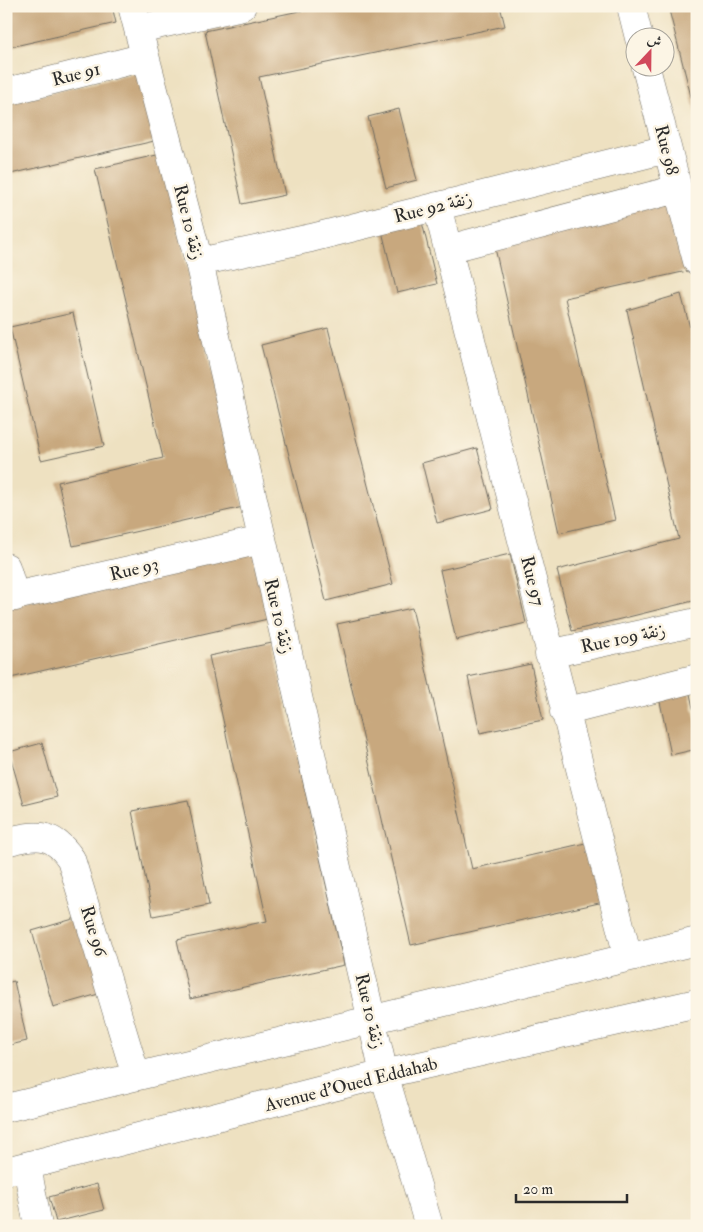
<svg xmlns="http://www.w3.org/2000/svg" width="703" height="1232" font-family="'IM FELL Double Pica',Amiri,serif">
	<rect width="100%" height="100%" fill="#fcf5e5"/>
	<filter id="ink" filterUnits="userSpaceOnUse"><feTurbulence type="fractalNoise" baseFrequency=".02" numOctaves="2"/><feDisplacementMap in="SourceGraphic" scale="10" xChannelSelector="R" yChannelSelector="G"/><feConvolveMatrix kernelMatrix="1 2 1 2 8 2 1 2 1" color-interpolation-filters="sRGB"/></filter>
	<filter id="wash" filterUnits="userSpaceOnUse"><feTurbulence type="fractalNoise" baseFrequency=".0096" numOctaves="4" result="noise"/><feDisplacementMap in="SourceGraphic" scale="20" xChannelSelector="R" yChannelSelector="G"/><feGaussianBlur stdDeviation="1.12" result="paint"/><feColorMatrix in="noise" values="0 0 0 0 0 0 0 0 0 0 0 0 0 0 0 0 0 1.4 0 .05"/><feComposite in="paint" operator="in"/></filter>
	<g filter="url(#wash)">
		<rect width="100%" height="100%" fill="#eee1c1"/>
		<g id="blocks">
			<!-- building -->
			<path fill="#c8a87e" d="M 6,6 L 112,6 L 116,23 L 6,48 Z
				M 323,6 L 500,6 L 505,26 L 259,77 L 285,195 L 242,204 L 205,31 Z
				M 668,6 L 697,6 L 697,116 L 696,116 Z
				M 147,71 L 163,139 L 6,175 L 6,103 Z
				M 399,109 L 417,180 L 386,188 L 368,117 Z
				M 161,154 L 243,507 L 73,546 L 58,482 L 163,458 L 95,169 Z
				M 671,200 L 687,271 L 565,298 L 615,520 L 559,533 L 493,239 Z
				M 421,218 L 437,284 L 397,293 L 381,227 Z
				M 681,294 L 697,354 L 697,600 L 572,631 L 557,570 L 679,539 L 627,310 Z
				M 73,313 L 104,446 L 41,460 L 10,327 Z
				M 328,328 L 393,584 L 326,601 L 261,345 Z
				M 477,448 L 493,509 L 437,523 L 422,463 Z
				M 256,550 L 272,618 L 6,679 L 6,607 Z
				M 510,554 L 526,623 L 456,640 L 440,570 Z
				M 412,608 L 472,869 L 594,841 L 608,901 L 411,945 L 337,624 Z
				M 272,643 L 344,965 L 190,999 L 177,940 L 267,921 L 209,656 Z
				M 531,664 L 543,720 L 480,733 L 468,677 Z
				M 688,685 L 697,726 L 697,749 L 671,755 L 658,692 Z
				M 42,743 L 57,797 L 24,805 L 9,752 Z
				M 188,800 L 209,905 L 153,916 L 132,811 Z
				M 80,917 L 102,993 L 53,1007 L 32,931 Z
				M 14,981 L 27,1041 L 6,1046 L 6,983 Z
				M 97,1184 L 104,1210 L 56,1222 L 49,1197 Z"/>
		</g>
	</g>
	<g filter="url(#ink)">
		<use href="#blocks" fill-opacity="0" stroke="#6f6b60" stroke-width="1"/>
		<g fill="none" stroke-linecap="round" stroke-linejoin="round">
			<defs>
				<path id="minor" d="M 132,6 L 199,262 L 384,1074 L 429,1226
					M 631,6 L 639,38
					M 138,29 L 242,6
					M 646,68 L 697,261
					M 6,92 L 145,57
					M 437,206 L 628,957
					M 448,249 L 677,189
					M 199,262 L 311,238 L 667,149
					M 6,567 L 15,597
					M 6,598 L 262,540
					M 549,654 L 697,622
					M 564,712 L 697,678
					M 6,842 C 36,834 52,831 71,859 L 136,1076
					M 6,1108 L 697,941
					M 27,1166 L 38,1226
					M 6,1171 L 384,1074 L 697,1003"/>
			</defs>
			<!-- minor casing -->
			<use href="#minor" stroke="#6f6b60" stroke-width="29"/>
			<!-- minor -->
			<use href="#minor" stroke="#fff" stroke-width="28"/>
		</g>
	</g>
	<g text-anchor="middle" stroke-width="5" stroke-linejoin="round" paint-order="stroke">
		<!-- street labels -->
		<g font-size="18" fill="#2b2b2b" stroke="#fcf5e5">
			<text transform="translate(76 74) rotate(-14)" y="6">Rue 91</text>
			<text transform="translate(667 150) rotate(76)" y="6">Rue 98</text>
			<text transform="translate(433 207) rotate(-14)" y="6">Rue 92 زنقة</text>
			<text transform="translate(189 222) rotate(76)" y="6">Rue 10 زنقة</text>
			<text transform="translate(134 569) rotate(-13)" y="6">Rue 93</text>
			<text transform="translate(533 581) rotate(76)" y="6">Rue 97</text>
			<text transform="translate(279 616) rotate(77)" y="6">Rue 10 زنقة</text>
			<text transform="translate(623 638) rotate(-12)" y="6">Rue 109 زنقة</text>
			<text transform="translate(94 931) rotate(73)" y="6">Rue 96</text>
			<text transform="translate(370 1011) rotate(77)" y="6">Rue 10 زنقة</text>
			<text transform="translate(351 1084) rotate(-14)" y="6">Avenue d'Oued Eddahab</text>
		</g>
	</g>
	<!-- margin -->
	<rect width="703" height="1232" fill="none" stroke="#fcf5e5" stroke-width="25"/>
	<!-- north arrow -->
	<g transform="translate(650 52) rotate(22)"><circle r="24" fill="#fcf5e5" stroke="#a8a49b"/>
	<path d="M0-4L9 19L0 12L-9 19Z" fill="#d1495b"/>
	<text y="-8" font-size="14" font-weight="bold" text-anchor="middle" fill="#2b2b2b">ش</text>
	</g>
	<!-- scale -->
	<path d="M516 1194v8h111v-8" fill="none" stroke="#2b2b2b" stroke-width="2.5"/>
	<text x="523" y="1194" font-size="15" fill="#2b2b2b" stroke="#fcf5e5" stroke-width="4" paint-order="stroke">20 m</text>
</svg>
